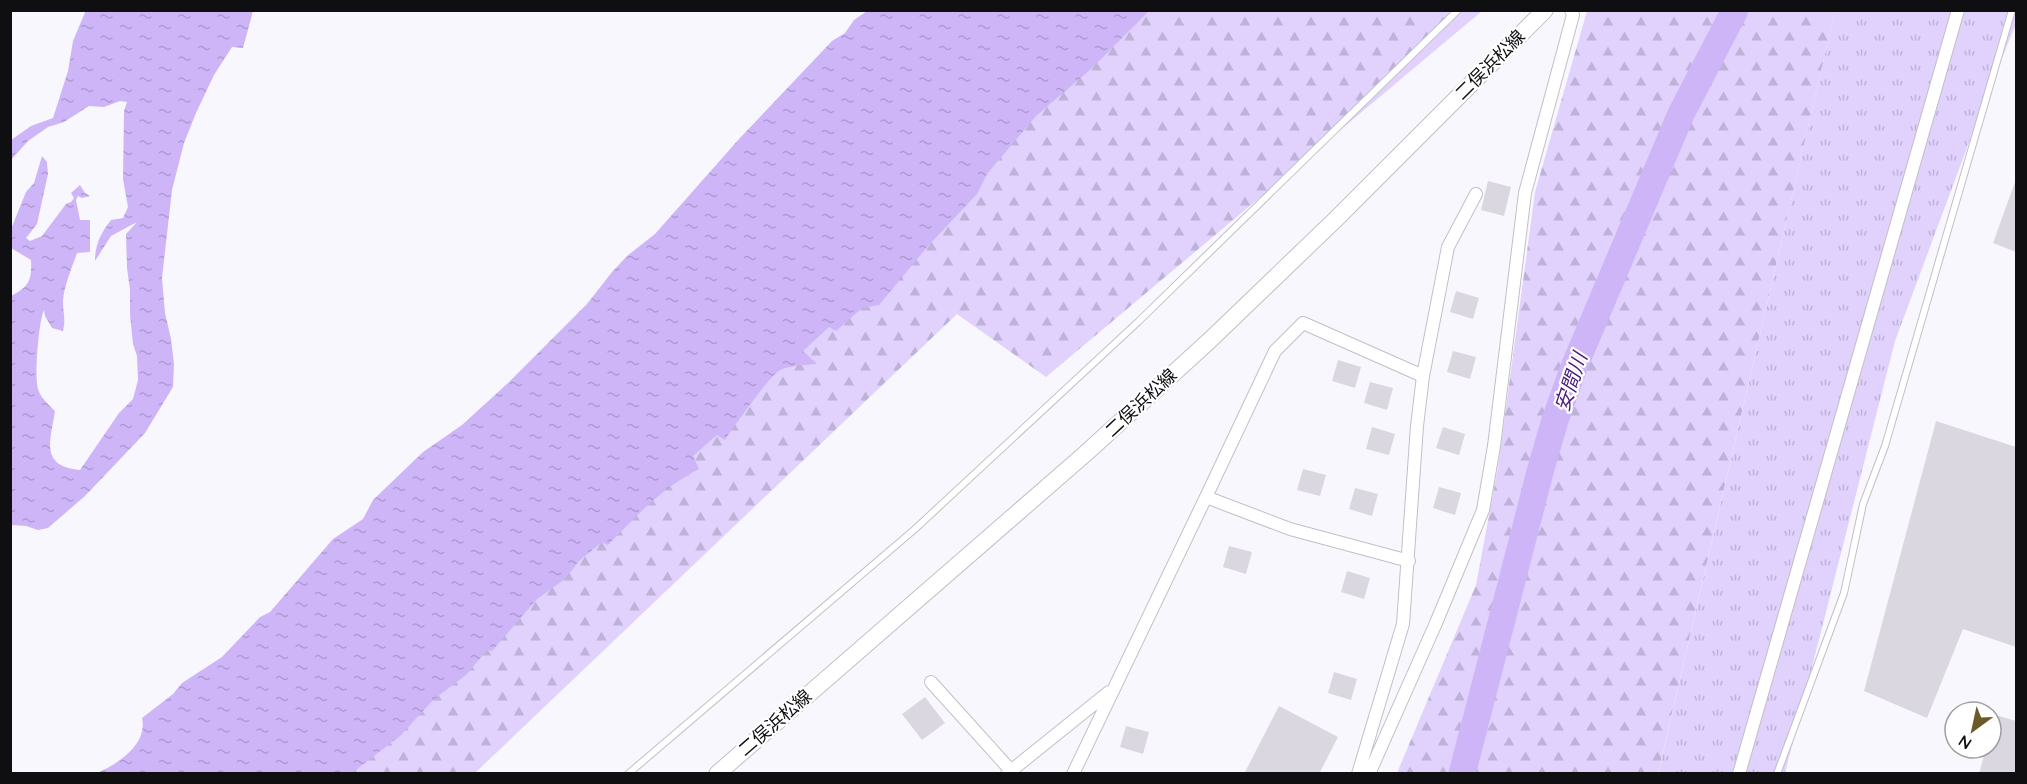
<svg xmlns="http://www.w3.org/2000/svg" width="2027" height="784" font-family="Quicksand,'Noto Sans JP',sans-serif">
	<defs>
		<pattern id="grass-tufts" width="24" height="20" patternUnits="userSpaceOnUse" patternTransform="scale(1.5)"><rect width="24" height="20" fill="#e0d1fd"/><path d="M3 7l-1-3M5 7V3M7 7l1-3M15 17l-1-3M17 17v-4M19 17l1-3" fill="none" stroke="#bfb2d8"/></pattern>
		<pattern id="forest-firs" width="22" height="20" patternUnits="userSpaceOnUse" patternTransform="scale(1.5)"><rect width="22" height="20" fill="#e0d1fd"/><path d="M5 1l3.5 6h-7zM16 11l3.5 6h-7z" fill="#bfb2d8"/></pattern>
		<pattern id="water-ripples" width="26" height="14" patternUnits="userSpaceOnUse" patternTransform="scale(1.5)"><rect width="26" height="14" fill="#cdb5f7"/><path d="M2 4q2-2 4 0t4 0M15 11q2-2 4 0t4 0" fill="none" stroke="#af9ad3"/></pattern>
	</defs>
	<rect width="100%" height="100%" fill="#f9f7fe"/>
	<!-- grass -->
	<path fill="url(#grass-tufts)" d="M 1835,11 L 2016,11 L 2016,24 L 1990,86 L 1895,341 L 1785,773 L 1658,774 Z"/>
	<!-- forest -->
	<path fill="url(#forest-firs)" d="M 1145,11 L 1482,11 L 1046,377 L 957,314 L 475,773 L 326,774 Z
		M 1587,11 L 1835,11 L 1658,773 L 1397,773 L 1476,585 L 1498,467 L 1535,192 Z"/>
	<!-- water -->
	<path fill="url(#water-ripples)" d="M 86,10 L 253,11 L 243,48 L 232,47 L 214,75 L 196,113 L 184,143 L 172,190 L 162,278 L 165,313 L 171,339 L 174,364 L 173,387 L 145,433 L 85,496 L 48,528 L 38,530 L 26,526 L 11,525 L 11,296 C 29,287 32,280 31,260 L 11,248 L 11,229 L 26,192 L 34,183 L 42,156 L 47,162 L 48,174 L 37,224 L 26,238 L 30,241 L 42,236 L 66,204 L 71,202 L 74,198 L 71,193 L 80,185 L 85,193 L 90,196 L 82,198 L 78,196 L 76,200 L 80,220 L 90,220 L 90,252 L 77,253 C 72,268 64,285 63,301 C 63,314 66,317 63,331 L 52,328 L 45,316 L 44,310 C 39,320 34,376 38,389 C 40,397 49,405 55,411 C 50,442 40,466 80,470 L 119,413 L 133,399 L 138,380 L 137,356 L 133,344 L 130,315 L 130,290 L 127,268 L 126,234 L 137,222 L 111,236 L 95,261 C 95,244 101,233 111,220 L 123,218 L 128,207 L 123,179 L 124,111 L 127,102 L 120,101 L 104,107 L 89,106 L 64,122 L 48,127 L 28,141 L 11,160 L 11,140 L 31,126 L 53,118 L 68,71 L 73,41 Z
		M 867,11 L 1149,11 L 1091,69 L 1036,116 L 987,174 L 977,194 L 928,246 L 879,305 L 862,308 L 836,331 L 829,327 L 803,351 L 817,364 C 805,365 792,365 780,370 C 770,375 733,428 725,440 L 717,435 L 693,456 L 699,469 C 662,488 637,515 608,545 L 602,542 L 579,561 L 565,579 L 537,599 L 492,651 L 487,650 L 466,675 L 433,700 L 401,735 L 352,773 L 97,773 C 118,764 148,744 142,718 L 173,694 L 182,683 L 222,657 L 260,617 L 270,612 L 333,539 L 363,519 L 373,500 L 423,452 L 462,425 L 508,383 L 587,304 L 612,272 L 627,256 L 655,234 L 739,139 L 832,41 L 845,33 L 854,20 Z"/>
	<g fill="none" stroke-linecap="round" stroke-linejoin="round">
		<!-- river -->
		<path stroke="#cdb5f7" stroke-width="27" d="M 1462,774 L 1540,472 L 1555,420 L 1574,367 L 1681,114 L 1735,10"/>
	</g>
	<!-- building -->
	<path fill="#dad7e0" d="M 1488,181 L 1511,187 L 1504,216 L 1481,210 Z
		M 2015,182 L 2016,182 L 2016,252 L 1993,243 Z
		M 1456,291 L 1479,298 L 1473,319 L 1450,312 Z
		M 1453,351 L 1476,357 L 1470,379 L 1447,372 Z
		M 1338,360 L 1361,367 L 1355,388 L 1332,381 Z
		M 1370,382 L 1393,388 L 1387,410 L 1364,403 Z
		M 1936,421 L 2016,447 L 2016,647 L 1963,629 L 1927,718 L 1864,691 Z
		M 1372,427 L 1395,434 L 1389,455 L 1366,449 Z
		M 1443,427 L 1465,434 L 1459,455 L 1436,448 Z
		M 1303,469 L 1326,475 L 1320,496 L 1297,490 Z
		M 1439,487 L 1461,493 L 1455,515 L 1433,508 Z
		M 1355,488 L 1378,494 L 1372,516 L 1349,509 Z
		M 1229,546 L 1252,552 L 1246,574 L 1223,567 Z
		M 1347,571 L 1370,578 L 1364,599 L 1341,592 Z
		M 1334,672 L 1357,679 L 1351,700 L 1328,693 Z
		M 925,697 L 945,723 L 922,740 L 902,714 Z
		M 1279,706 L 1338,737 L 1319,774 L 1244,774 Z
		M 1996,715 L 2016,721 L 2016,774 L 1979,774 L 1986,748 L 1991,748 L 1991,732 Z
		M 1126,726 L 1149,732 L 1143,754 L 1120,747 Z"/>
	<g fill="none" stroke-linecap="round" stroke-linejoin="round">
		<defs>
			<path id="lane" d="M 628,774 L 915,529 L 1139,321 L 1458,10
				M 1777,774 L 1844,593 L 1863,504 L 1885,446 L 2012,10"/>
			<path id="street" d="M 1206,497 L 1290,529 L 1409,561
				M 931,682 L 1014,774
				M 1007,774 L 1109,692
				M 1073,774 L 1206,497 L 1275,351 L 1303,323 L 1423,376
				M 1358,774 L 1403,624 L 1417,426 L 1423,376 L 1448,247 L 1476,194
				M 1369,774 L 1436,623 L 1483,510 L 1494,446 L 1525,193 L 1573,15 L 1571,10
				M 1739,774 L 1958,10"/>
			<path id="secondary" d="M 717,774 L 1085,454 L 1209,341 L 1336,219 L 1545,10"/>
		</defs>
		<!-- lane casing -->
		<use href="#lane" stroke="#c2bfc7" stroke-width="8"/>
		<!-- street casing -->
		<use href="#street" stroke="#c2bfc7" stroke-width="14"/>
		<!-- secondary casing -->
		<use href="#secondary" stroke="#c2bfc7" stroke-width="18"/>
		<!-- lane -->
		<use href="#lane" stroke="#fff" stroke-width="6"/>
		<!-- street -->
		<use href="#street" stroke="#fff" stroke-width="12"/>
		<!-- secondary -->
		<use href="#secondary" stroke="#fff" stroke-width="16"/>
	</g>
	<g text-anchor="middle" stroke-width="4.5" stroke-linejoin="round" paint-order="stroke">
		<!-- street labels -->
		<g font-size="18" fill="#0f0e11" stroke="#fff">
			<text transform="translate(1490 65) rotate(-45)" y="6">二俣浜松線</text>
			<text transform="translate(1141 403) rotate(-43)" y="6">二俣浜松線</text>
			<text transform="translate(775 723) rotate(-41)" y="6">二俣浜松線</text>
		</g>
		<!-- water labels -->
		<g font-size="20" font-style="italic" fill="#4d207d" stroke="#fff">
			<text transform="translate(1571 382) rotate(-71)" y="7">安間川</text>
		</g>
	</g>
	<!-- border -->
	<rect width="2027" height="784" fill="none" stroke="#0f0e11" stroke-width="24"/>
	<!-- north arrow -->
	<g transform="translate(1973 730) rotate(213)"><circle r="28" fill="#ffffff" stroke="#9f9fa0" stroke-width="1.5"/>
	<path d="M0-4.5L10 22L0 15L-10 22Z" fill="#6a5a28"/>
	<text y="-9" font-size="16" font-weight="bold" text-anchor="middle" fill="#0f0e11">N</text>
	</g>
</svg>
